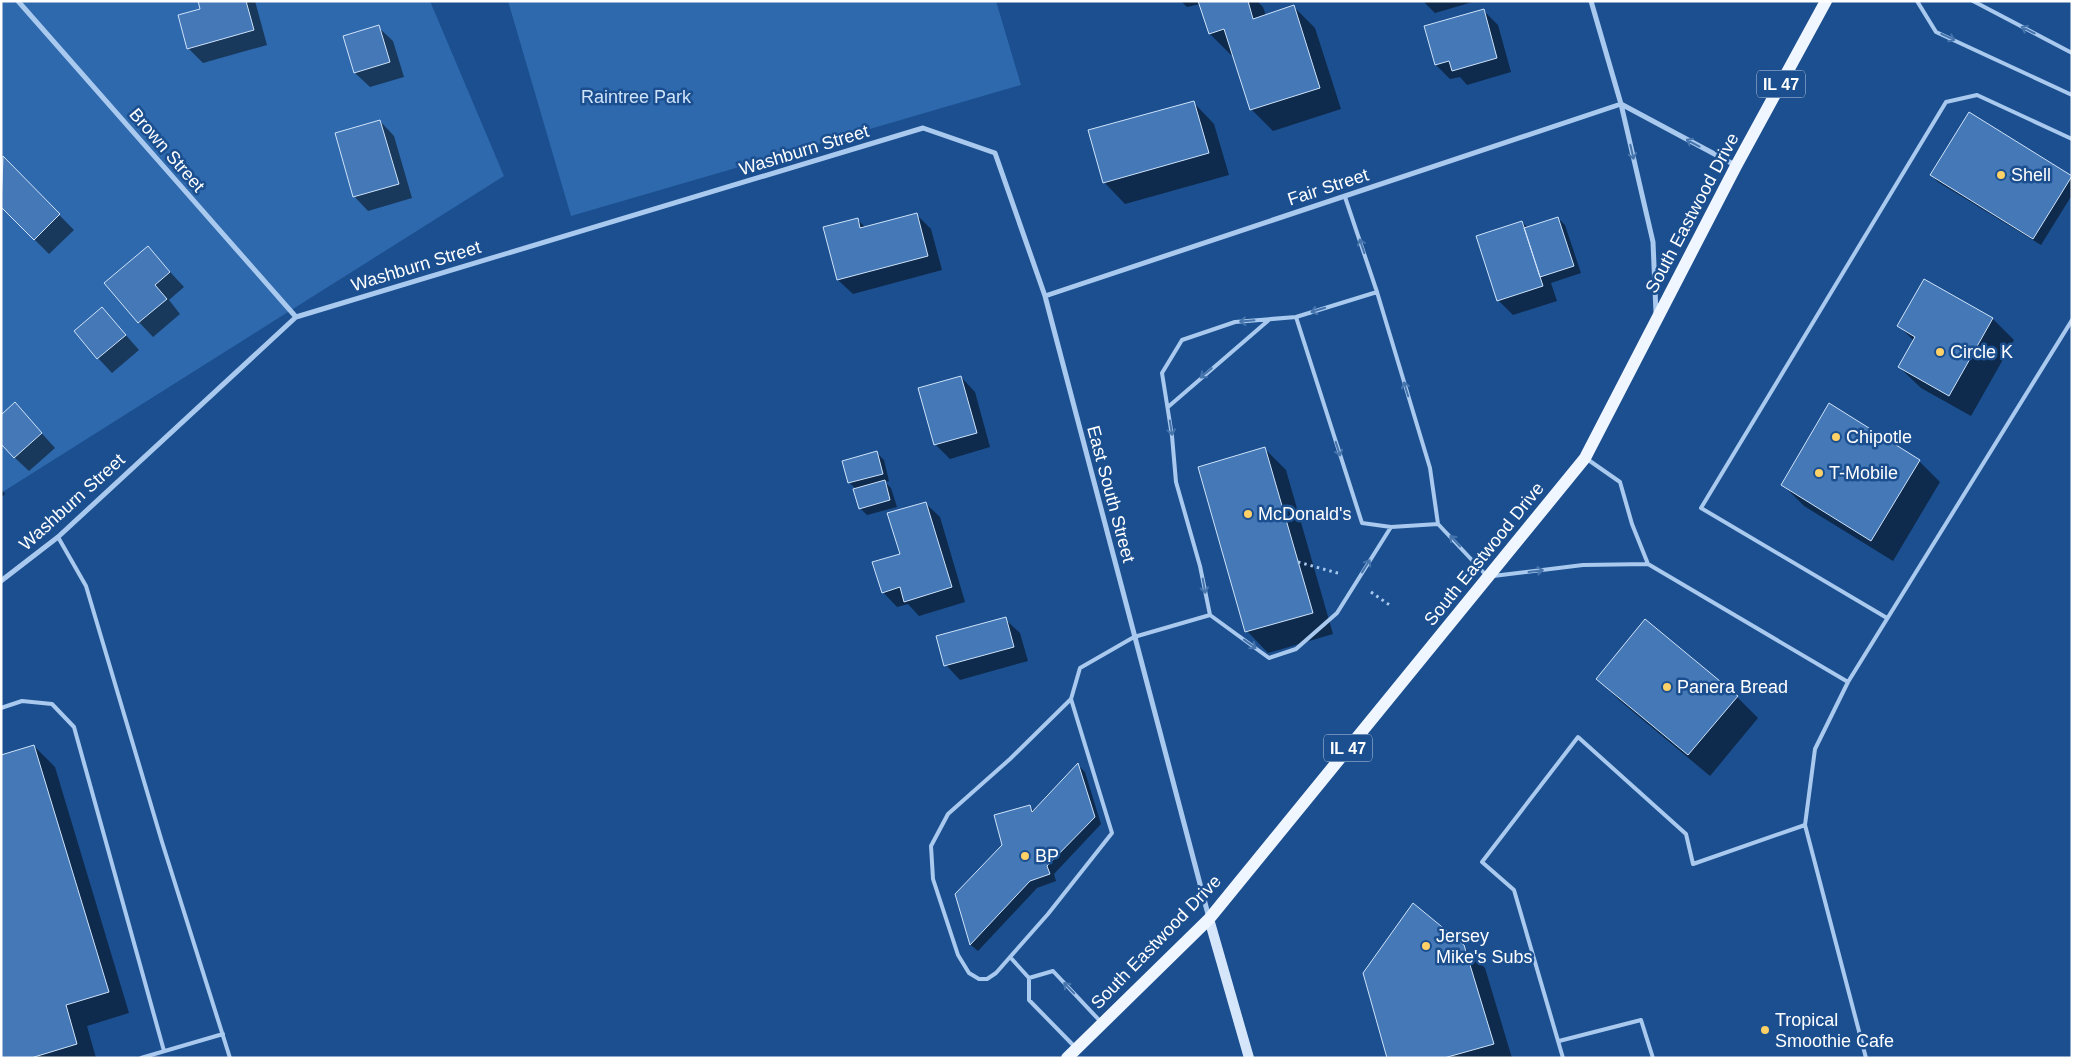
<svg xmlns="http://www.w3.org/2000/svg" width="2073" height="1059" font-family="Arial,sans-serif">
	<rect width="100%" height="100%" fill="#1b4f8f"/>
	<!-- green -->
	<path fill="#2e69ad" d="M 1,1 L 430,1 L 504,176 L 1,493 Z
		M 508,1 L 996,1 L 1021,85 L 571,216 Z"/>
	<!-- shadow -->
	<path fill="#0007" d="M 199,1 L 255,1 L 267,45 L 203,63 L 188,48 L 201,10 Z
		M 1181,1 L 1257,1 L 1263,7 L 1266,16 L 1294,7 L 1315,28 L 1341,109 L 1273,131 L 1252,110 L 1234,54 L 1231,55 L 1210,34 L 1200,4 L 1187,7 Z
		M 1423,1 L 1476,1 L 1435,13 Z
		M 1483,10 L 1498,25 L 1511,72 L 1467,85 L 1460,77 L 1450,79 L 1436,65 Z
		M 378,27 L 393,41 L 404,77 L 370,87 L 355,73 L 344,37 Z
		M 1193,102 L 1214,124 L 1229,175 L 1125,204 L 1104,182 Z
		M 380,121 L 394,136 L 412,198 L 368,211 L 354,196 Z
		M 3,158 L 74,230 L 49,254 L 1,206 Z
		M 1931,175 L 2071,177 L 2072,195 L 2041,245 L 1938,182 Z
		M 917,215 L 931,229 L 942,270 L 853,294 L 838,280 L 857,219 L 866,228 Z
		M 1558,218 L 1565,225 L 1581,273 L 1551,283 L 1557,301 L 1513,315 L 1498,300 L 1522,222 L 1528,228 Z
		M 148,248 L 184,287 L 169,300 L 180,314 L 153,337 L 139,322 Z
		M 1925,280 L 1993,319 L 2014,340 L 1971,416 L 1921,388 L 1899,367 L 1914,341 L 1899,326 Z
		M 102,308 L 139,350 L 112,373 L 98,358 Z
		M 961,377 L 975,392 L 990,447 L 950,459 L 935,444 Z
		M 15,404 L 55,448 L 29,471 L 14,457 Z
		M 1265,449 L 1286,470 L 1333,634 L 1268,653 L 1247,631 Z
		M 877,453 L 884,460 L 889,481 L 885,482 L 891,488 L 897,507 L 867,515 L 860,508 L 856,489 L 849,482 Z
		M 1919,461 L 1940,482 L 1893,561 L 1804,506 L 1783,485 Z
		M 1,489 L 5,494 L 1,498 Z
		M 925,503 L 940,517 L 965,602 L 919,616 L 908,604 L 897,607 L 883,592 Z
		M 1005,619 L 1020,633 L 1028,661 L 960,680 L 946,665 Z
		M 1598,679 L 1737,697 L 1758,718 L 1710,776 L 1619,700 Z
		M 34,746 L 55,767 L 129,1013 L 87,1026 L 96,1058 L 1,1058 Z
		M 1078,765 L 1085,772 L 1101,824 L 1054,874 L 1056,881 L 1037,888 L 978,951 L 971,945 L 956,894 L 1004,845 L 1030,807 L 1035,811 Z
		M 1463,946 L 1485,968 L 1512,1058 L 1389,1058 Z"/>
	<!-- building -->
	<path fill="#4478b7" stroke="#cfe3fa" d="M 198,1 L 246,1 L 254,30 L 187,49 L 178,15 L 200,9 Z
		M 1198,1 L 1248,1 L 1253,19 L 1294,5 L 1320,88 L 1250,110 L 1224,29 L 1209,34 Z
		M 1484,9 L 1497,58 L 1452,71 L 1449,61 L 1435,65 L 1424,26 Z
		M 379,25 L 390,62 L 354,73 L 343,36 Z
		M 1194,101 L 1209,153 L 1103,183 L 1088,130 Z
		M 1969,112 L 2072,176 L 2033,239 L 1930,175 Z
		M 380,120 L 399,184 L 353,197 L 335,133 Z
		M 3,156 L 60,214 L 34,240 L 1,207 Z
		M 917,213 L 928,256 L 837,280 L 823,227 L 858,218 L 860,228 Z
		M 1558,217 L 1574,266 L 1540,277 L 1524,228 Z
		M 1522,221 L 1543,286 L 1497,301 L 1476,236 Z
		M 148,246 L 170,272 L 155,285 L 167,299 L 138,323 L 104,283 Z
		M 1924,279 L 1993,318 L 1949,396 L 1898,367 L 1915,337 L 1897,326 Z
		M 102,307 L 126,335 L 97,359 L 74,331 Z
		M 961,376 L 977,433 L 934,445 L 918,388 Z
		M 15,402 L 42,433 L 14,458 L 1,444 L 1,415 Z
		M 1829,403 L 1920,460 L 1871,541 L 1781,485 Z
		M 1265,447 L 1313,613 L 1245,632 L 1198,467 Z
		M 877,451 L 883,474 L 848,483 L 842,461 Z
		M 885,480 L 890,500 L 859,509 L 853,489 Z
		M 926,502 L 952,587 L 904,602 L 900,587 L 882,593 L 872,562 L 900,554 L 887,513 Z
		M 1006,617 L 1014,647 L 944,666 L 936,636 Z
		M 1645,619 L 1738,696 L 1688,755 L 1596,679 Z
		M 34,745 L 109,992 L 66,1005 L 77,1044 L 31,1058 L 1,1058 L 1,755 Z
		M 1078,763 L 1095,817 L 1047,866 L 1050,874 L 1030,881 L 970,945 L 955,894 L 1002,845 L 994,815 L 1030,805 L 1032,812 Z
		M 1413,903 L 1464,945 L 1494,1044 L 1444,1058 L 1387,1058 L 1363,973 Z"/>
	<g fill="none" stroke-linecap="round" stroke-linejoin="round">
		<!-- path -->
		<path stroke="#a9c9ee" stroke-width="3" stroke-dasharray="2.5 4" stroke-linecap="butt" d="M 1298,562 L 1341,574
			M 1371,592 L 1391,606"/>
		<!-- lane -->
		<path stroke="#a9c9ee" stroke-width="4" d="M 1917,1 L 1936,32 L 2072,95
			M 1973,1 L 2072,53
			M 1345,197 L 1377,292
			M 1296,317 L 1235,322 L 1182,340 L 1162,373 L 1172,436 L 1176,482 L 1200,566 L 1210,615 L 1269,658 L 1296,649 L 1337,613 L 1391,527
			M 1168,407 L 1270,319
			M 1587,459 L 1620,482 L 1632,524 L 1648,564
			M 1438,524 L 1391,527 L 1362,523 L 1296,317 L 1377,292 L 1430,468 L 1438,524 L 1486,575
			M 58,537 L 86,586 L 162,842 L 230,1058
			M 1493,576 L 1583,565 L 1648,564 L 1848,682
			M 1887,618 L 1701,508 L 1946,102 L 1977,95 L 2072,139
			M 1071,699 L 1010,759 L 948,814 L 931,846 L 933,879 L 958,955 L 969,973 L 979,979 L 987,979 L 996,973 L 1048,914 L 1112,833 L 1071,699 L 1080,668 L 1134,637 L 1210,615
			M 1,708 L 22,701 L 52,704 L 74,727 L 164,1051
			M 1805,825 L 1866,1058
			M 1010,957 L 1029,978 L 1029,1000 L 1074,1046
			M 1029,978 L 1053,971 L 1100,1021
			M 1559,1041 L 1641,1020 L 1653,1058
			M 141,1058 L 223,1034
			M 1563,1058 L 1514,890 L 1482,862 L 1578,737 L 1686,834 L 1693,864 L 1805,825 L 1815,749 L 1848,682 L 2072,320"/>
		<!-- street -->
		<path stroke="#a9c9ee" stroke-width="5" d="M 18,1 L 296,317
			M 1591,1 L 1621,104 L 1653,242 L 1656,313
			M 1621,104 L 1735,165
			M 1045,296 L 1621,104
			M 1,581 L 58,537 L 296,317 L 923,128 L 995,153 L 1045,296 L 1209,918"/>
		<!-- secondary -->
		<path stroke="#d6e6fa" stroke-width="10" d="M 1209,919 L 1249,1058"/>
		<!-- primary -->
		<path stroke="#f0f6ff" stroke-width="12" d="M 1067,1058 L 1209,919 L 1585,458 L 1736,166 L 1826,1"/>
	</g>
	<!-- one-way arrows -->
	<defs><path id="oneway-shaft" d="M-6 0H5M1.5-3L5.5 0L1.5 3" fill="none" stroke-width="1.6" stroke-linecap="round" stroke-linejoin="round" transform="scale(1.25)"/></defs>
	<g stroke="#4674ac">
		<use href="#oneway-shaft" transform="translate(2028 30) rotate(-153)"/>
		<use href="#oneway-shaft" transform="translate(1948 37) rotate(25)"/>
		<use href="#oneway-shaft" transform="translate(1693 143) rotate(-152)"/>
		<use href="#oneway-shaft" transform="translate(1632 152) rotate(77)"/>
		<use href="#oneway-shaft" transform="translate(1362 246) rotate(-109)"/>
		<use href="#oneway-shaft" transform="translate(1318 310) rotate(163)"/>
		<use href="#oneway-shaft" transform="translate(1247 321) rotate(175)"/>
		<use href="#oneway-shaft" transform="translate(1206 373) rotate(140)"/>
		<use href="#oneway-shaft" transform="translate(1406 389) rotate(-107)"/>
		<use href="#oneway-shaft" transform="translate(1171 428) rotate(81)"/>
		<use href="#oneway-shaft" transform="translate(1338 449) rotate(72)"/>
		<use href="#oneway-shaft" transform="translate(1455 541) rotate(-133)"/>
		<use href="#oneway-shaft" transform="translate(1366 566) rotate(-58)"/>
		<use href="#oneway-shaft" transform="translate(1536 571) rotate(-7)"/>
		<use href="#oneway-shaft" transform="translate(1204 586) rotate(80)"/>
		<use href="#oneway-shaft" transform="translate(1250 644) rotate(36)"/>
		<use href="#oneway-shaft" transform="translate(1069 988) rotate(-134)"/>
	</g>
	<!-- markers -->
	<g fill="#ffd166" stroke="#1b4f8f" stroke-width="2">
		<circle cx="2001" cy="175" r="5"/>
		<circle cx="1940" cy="352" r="5"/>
		<circle cx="1836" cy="437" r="5"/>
		<circle cx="1819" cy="473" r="5"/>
		<circle cx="1248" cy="514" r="5"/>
		<circle cx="1667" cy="687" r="5"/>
		<circle cx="1025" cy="856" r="5"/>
		<circle cx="1426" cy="946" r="5"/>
		<circle cx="1765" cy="1030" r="5"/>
	</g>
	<g text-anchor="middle" stroke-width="5" stroke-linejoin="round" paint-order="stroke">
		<!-- shield labels -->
		<g fill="#1b4f8f" stroke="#bbcadd" stroke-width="1">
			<rect x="1757" y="70.5" width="48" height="27" rx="4"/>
			<rect x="1324" y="734.5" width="48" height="27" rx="4"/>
		</g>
		<g font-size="16" font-weight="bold" fill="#fff">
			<text x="1781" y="90">IL 47</text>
			<text x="1348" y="754">IL 47</text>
		</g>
		<!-- park labels -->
		<g font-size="18" fill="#cfe3fa" stroke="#1b4f8f">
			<text x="636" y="103">Raintree Park</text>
		</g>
		<!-- street labels -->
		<g font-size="18" fill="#fff" stroke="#1b4f8f">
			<text transform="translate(167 150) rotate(49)" y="6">Brown Street</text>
			<text transform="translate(804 150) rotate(-17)" y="6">Washburn Street</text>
			<text transform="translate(1328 187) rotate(-18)" y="6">Fair Street</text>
			<text transform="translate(1692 213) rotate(-62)" y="6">South Eastwood Drive</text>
			<text transform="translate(416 266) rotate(-17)" y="6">Washburn Street</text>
			<text transform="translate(1111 494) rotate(75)" y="6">East South Street</text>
			<text transform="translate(72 502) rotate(-42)" y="6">Washburn Street</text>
			<text transform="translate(1484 554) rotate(-51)" y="6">South Eastwood Drive</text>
			<text transform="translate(1156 942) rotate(-46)" y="6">South Eastwood Drive</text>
		</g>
		<!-- poi labels -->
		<g font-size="18" fill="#fff" stroke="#1b4f8f" text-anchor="start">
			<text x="2011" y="181">Shell</text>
			<text x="1950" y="358">Circle K</text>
			<text x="1846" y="443">Chipotle</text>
			<text x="1829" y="479">T-Mobile</text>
			<text x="1258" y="520">McDonald's</text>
			<text x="1677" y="693">Panera Bread</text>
			<text x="1035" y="862">BP</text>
			<text x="1436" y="942">Jersey<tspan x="1436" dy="21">Mike's Subs</tspan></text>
			<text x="1775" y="1026">Tropical<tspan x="1775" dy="21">Smoothie Cafe</tspan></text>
		</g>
	</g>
	<!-- border -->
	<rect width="2073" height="1059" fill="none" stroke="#ffffff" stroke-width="5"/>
</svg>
